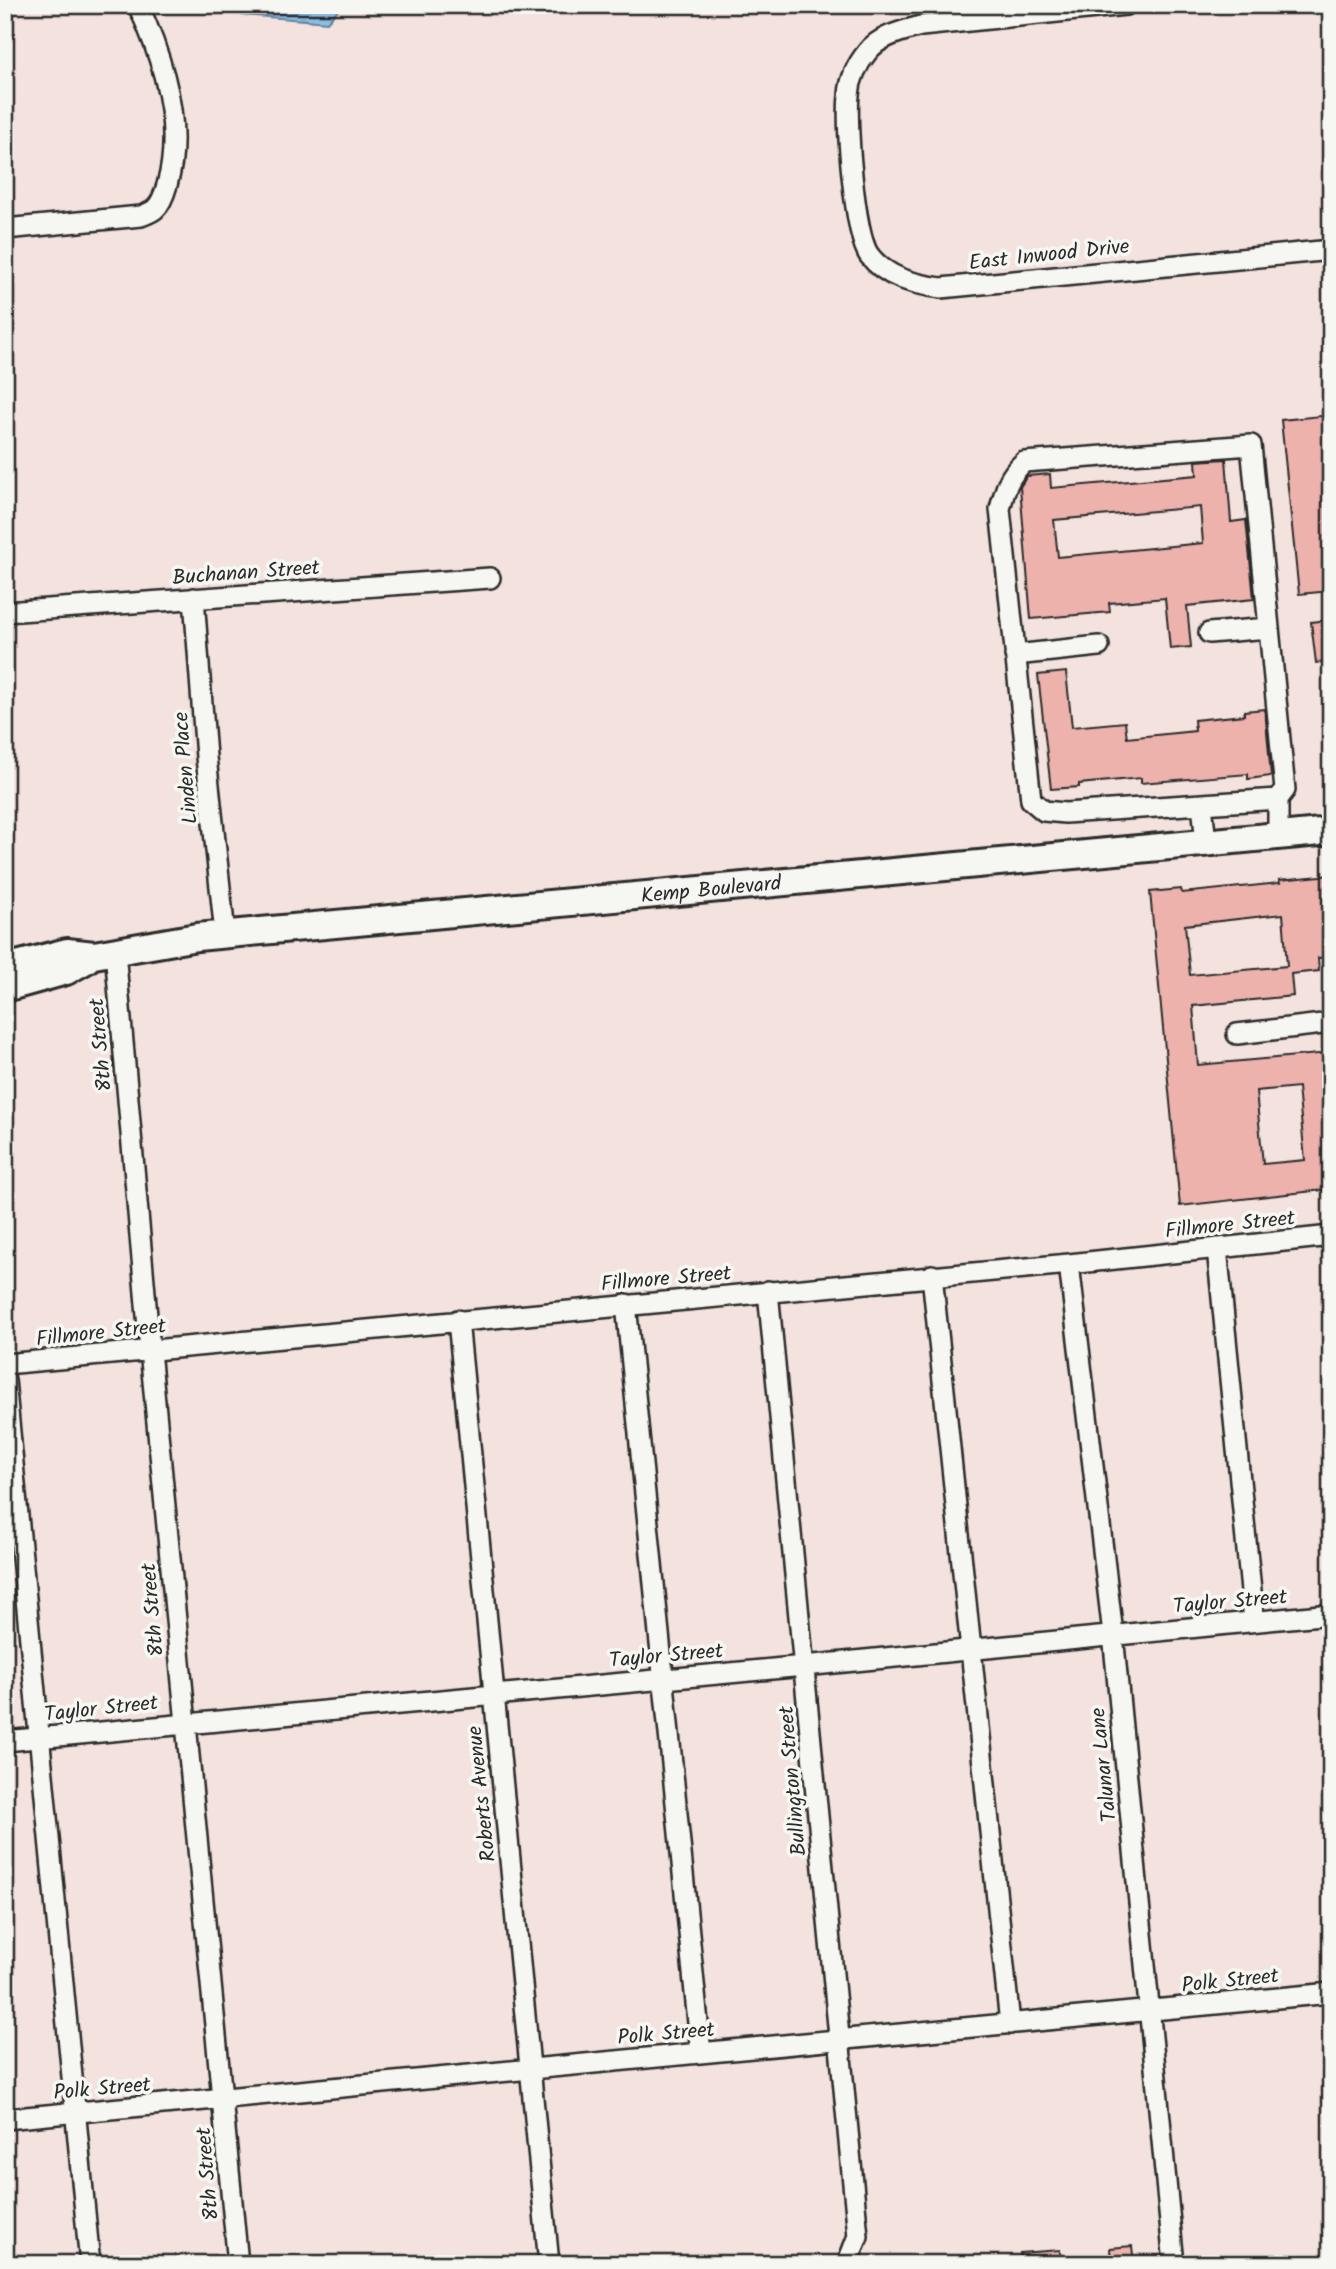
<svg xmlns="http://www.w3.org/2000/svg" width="1336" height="2269" font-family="Kalam,sans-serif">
	<defs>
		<pattern id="water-ripples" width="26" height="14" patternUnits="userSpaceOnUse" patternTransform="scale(1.75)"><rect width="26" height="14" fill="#8abee7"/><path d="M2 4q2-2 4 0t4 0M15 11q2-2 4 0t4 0" fill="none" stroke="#77a3c6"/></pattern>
	</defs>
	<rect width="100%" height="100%" fill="#f3e2dd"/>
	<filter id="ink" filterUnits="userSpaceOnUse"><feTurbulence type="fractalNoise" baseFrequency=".0143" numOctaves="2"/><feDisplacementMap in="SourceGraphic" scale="14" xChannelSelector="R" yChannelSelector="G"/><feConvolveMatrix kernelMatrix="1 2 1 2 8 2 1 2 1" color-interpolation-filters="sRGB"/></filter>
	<g filter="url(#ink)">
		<!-- water -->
		<path fill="url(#water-ripples)" stroke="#64839c" stroke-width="2" d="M 214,5 L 338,5 L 337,11 L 327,22 L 242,15 Z"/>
		<!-- building -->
		<path fill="#edb2ac" stroke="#2b2b2b" stroke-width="2" fill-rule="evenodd" d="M 1331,415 L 1331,591 L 1299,594 L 1281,420 Z
			M 1226,459 L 1231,522 L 1246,520 L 1254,599 L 1187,606 L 1191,647 L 1170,649 L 1165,598 L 1109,603 L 1110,612 L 1031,619 L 1020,487 L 1027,476 L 1050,474 L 1051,488 L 1197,475 L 1196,461 ZM 1200,507 L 1203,543 L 1058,557 L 1054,520 Z
			M 1331,620 L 1331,661 L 1316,663 L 1311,622 Z
			M 1066,672 L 1072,727 L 1125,722 L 1127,738 L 1195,731 L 1194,720 L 1244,715 L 1244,711 L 1265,709 L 1271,776 L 1248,779 L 1248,774 L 1141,783 L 1141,778 L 1079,784 L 1079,787 L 1051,789 L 1038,675 Z
			M 1331,875 L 1331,957 L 1318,958 L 1319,971 L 1291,974 L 1293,996 L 1193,1006 L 1198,1065 L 1329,1053 L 1331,1073 L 1331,1189 L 1180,1206 L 1150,892 L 1181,889 L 1182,893 L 1280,883 L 1279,880 ZM 1283,914 L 1287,966 L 1190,975 L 1185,925 ZM 1298,1087 L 1305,1160 L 1263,1164 L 1256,1091 Z
			M 1132,2246 L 1134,2264 L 1111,2264 L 1110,2248 Z
			M 1060,2250 L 1061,2264 L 1020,2264 L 1020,2253 Z"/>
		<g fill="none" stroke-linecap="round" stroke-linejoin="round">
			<defs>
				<path id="minor" d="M 1126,5 L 921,26 C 903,31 880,36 868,51 C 858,63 850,79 849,95 C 846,124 854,233 869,255 C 886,278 914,284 941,288 L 1331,250
					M 5,229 L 141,216 C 146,214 152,212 155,209 C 161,204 165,192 167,185 C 184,126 163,59 138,5
					M 194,598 L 206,757 L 225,934
					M 5,612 L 490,578
					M 1209,633 L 1269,628
					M 1015,655 L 1099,646
					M 1202,804 L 1206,843
					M 1278,836 L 1278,799 L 1285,790 L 1251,445 L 1024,462 C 1008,476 1005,490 1000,509 L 1031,800 L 1044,811 L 1065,813 L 1278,799
					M 115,951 L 150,1350 L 238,2264
					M 1237,1034 L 1331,1023
					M 1217,1248 L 1254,1621
					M 1069,1264 L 1113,1634 L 1174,2264
					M 932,1275 L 1010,2024
					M 768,1291 L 858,2236 L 847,2264
					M 626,1304 L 701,2053
					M 458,1320 L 549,2264
					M 5,1364 L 1069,1264 L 1331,1236
					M 5,1380 L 90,2264
					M 5,1741 L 804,1666 L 1331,1614
					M 5,2119 L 1331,1993"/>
				<g id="major">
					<path id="s1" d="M 5,968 L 67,952 L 94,955 L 197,937 L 1331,831"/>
					<path d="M 5,988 L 66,971 L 86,960"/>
				</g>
			</defs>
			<!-- minor casing -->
			<use href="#minor" stroke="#2b2b2b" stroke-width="24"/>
			<!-- major casing -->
			<use href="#major" stroke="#2b2b2b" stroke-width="32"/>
			<!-- minor -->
			<use href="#minor" stroke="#f6f6f2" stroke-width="19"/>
			<!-- major -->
			<use href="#major" stroke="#f6f6f2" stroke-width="26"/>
		</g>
	</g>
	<g text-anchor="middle" stroke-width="7" stroke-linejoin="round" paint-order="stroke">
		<!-- street labels -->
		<g font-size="21" fill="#2b2b2b" stroke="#f6f6f2">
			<text transform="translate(1049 254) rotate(-6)" y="7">East Inwood Drive</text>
			<text transform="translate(246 572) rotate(-4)" y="7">Buchanan Street</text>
			<text transform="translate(185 768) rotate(-95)" y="7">Linden Place</text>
			<text dy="7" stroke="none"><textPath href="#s1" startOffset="712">Kemp Boulevard</textPath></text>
			<text transform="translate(100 1045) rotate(-95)" y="7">8th Street</text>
			<text transform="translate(1230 1224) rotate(-6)" y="7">Fillmore Street</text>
			<text transform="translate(666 1278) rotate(-5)" y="7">Fillmore Street</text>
			<text transform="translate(101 1332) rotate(-6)" y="7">Fillmore Street</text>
			<text transform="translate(1230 1601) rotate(-5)" y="7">Taylor Street</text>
			<text transform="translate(152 1610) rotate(-95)" y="7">8th Street</text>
			<text transform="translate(666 1655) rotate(-5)" y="7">Taylor Street</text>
			<text transform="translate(101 1708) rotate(-6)" y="7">Taylor Street</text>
			<text transform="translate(1103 1765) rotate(-96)" y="7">Talunar Lane</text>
			<text transform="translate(792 1781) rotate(-95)" y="7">Bullington Street</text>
			<text transform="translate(481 1794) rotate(-96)" y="7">Roberts Avenue</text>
			<text transform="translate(1230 1980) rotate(-6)" y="7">Polk Street</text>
			<text transform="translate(666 2033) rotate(-5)" y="7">Polk Street</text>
			<text transform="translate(102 2088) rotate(-5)" y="7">Polk Street</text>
			<text transform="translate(207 2174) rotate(-95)" y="7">8th Street</text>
		</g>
	</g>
	<!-- margin -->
	<rect width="1336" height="2269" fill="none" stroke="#f6f6f2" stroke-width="28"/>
	<rect x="14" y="14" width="1308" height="2241" fill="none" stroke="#2b2b2b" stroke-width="2.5" filter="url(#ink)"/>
</svg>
